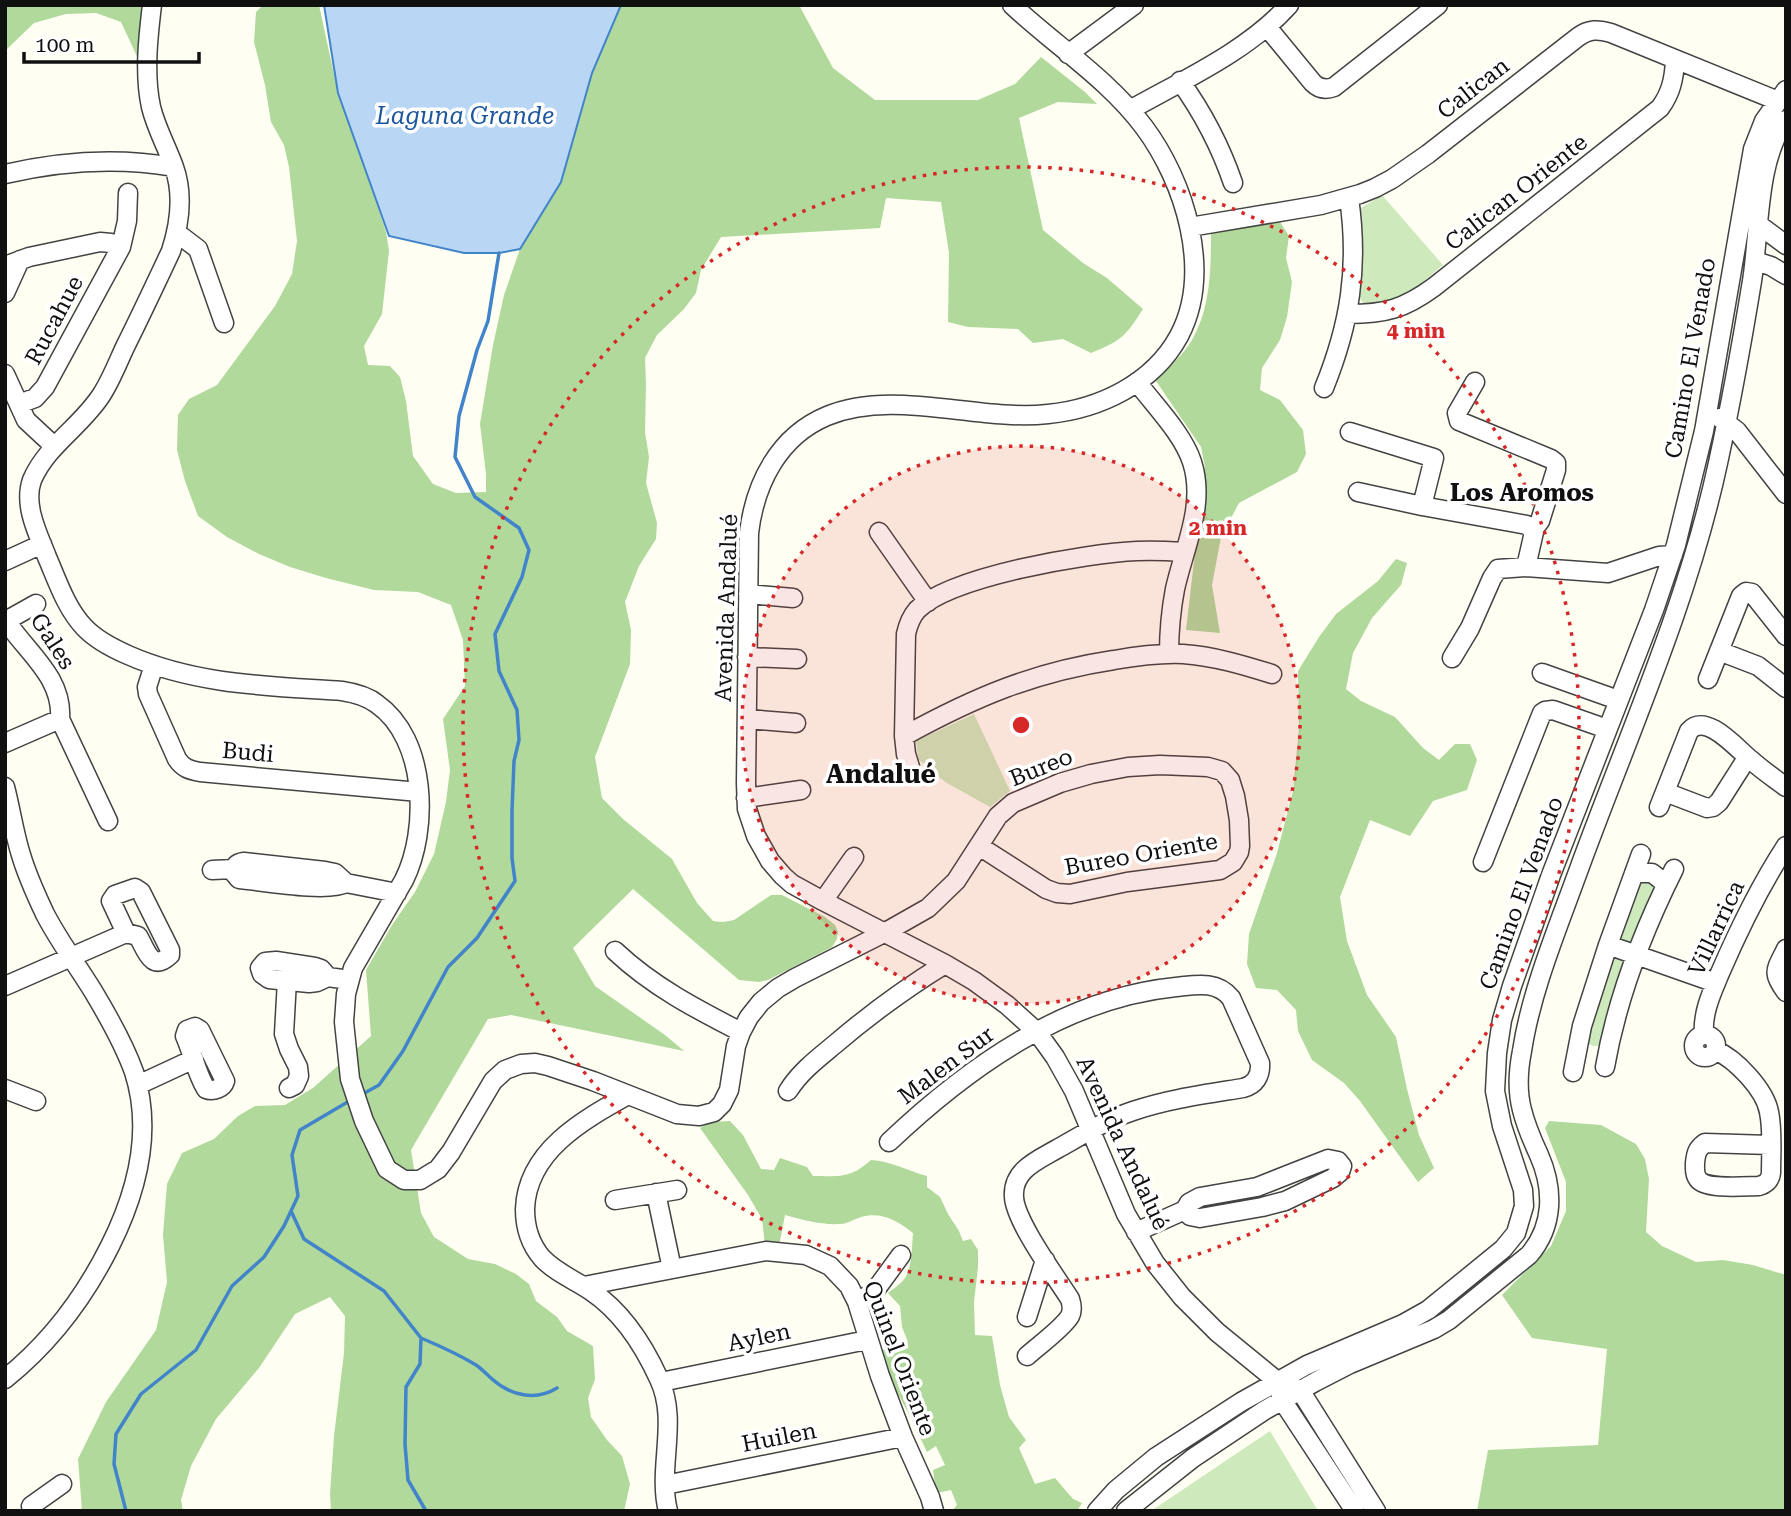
<svg xmlns="http://www.w3.org/2000/svg" width="1791" height="1516" font-family="'Roboto Serif',serif">
	<rect width="100%" height="100%" fill="#fffef3"/>
	<!-- green -->
	<path fill="#cee9bc" d="M 1382,195 L 1443,265 C 1417,287 1400,305 1364,305 L 1360,298 L 1362,259 L 1357,215 L 1361,208 Z
		M 974,714 L 1010,791 L 990,807 L 945,782 L 918,759 L 916,741 Z
		M 1643,880 L 1653,882 L 1656,893 L 1602,1044 C 1595,1048 1590,1046 1585,1040 L 1636,883 Z
		M 1270,1431 L 1318,1511 L 1151,1511 Z"/>
	<!-- forest -->
	<path fill="#b1d99c" d="M 5,5 L 149,5 L 140,63 L 121,22 L 96,13 L 66,14 L 34,23 L 5,51 Z
		M 263,5 L 319,5 L 338,93 L 360,152 L 386,232 L 389,251 L 382,314 L 364,346 L 368,365 L 390,366 L 400,377 L 406,401 L 413,456 L 433,484 L 456,493 L 486,492 L 486,474 L 480,424 L 493,345 L 504,295 L 520,249 L 561,182 L 592,73 L 621,5 L 799,5 L 833,68 L 875,100 L 978,100 L 1015,84 L 1041,57 L 1085,92 L 1097,104 L 1058,102 L 1019,118 L 1043,230 L 1083,263 L 1107,278 L 1143,309 C 1126,336 1121,341 1091,353 L 1063,339 L 1033,343 L 1018,329 L 968,327 L 948,322 L 949,253 L 941,202 L 886,198 L 880,228 L 721,237 L 701,270 L 696,293 L 684,309 L 657,335 L 645,358 L 646,384 L 645,432 L 649,457 L 646,483 L 657,523 L 656,539 L 639,566 L 625,602 L 631,630 L 630,664 L 595,757 L 602,798 L 623,819 L 672,859 L 697,903 L 713,921 L 723,922 L 734,920 L 771,895 L 782,895 L 825,917 L 835,925 L 838,932 L 837,939 L 832,947 L 768,980 L 759,982 L 739,980 L 633,889 L 573,948 L 595,986 L 665,1035 L 684,1051 L 511,1015 L 488,1019 L 411,1150 L 421,1213 L 434,1237 L 468,1259 L 495,1264 L 516,1274 L 529,1284 L 536,1301 L 557,1317 L 567,1331 L 593,1346 L 595,1379 L 588,1398 L 591,1417 L 607,1440 L 622,1456 L 630,1484 L 624,1511 L 331,1511 L 330,1494 L 334,1436 L 344,1353 L 345,1316 L 330,1297 L 295,1314 L 259,1368 L 216,1419 L 191,1466 L 181,1500 L 183,1511 L 82,1511 L 78,1459 L 106,1402 L 156,1330 L 167,1282 L 163,1235 L 167,1184 L 182,1153 L 214,1139 L 238,1116 L 255,1106 L 285,1105 L 313,1088 L 371,1036 L 366,970 L 392,925 L 415,892 L 434,854 L 446,802 L 450,770 L 443,719 L 465,686 L 463,640 L 451,605 L 418,592 L 374,590 L 326,578 L 290,567 L 259,554 L 227,537 L 198,516 L 185,481 L 177,450 L 178,415 L 189,399 L 217,385 L 275,306 L 292,274 L 297,241 L 289,167 L 284,145 L 271,122 L 265,85 L 254,42 L 256,12 Z
		M 1278,219 L 1289,236 L 1286,258 L 1292,282 L 1287,317 L 1280,340 L 1262,368 L 1260,390 L 1280,400 L 1303,430 L 1306,454 L 1297,472 L 1239,503 L 1221,537 L 1212,585 L 1220,633 L 1186,630 L 1205,467 L 1201,447 L 1156,381 C 1167,369 1184,354 1192,340 C 1211,307 1211,267 1211,229 Z
		M 1396,559 L 1407,563 L 1401,585 L 1372,618 L 1353,653 L 1346,689 L 1361,701 L 1395,717 L 1423,748 L 1439,760 L 1455,744 L 1470,744 L 1477,760 L 1467,790 L 1433,801 L 1410,836 L 1370,820 L 1340,897 L 1347,941 L 1367,995 L 1396,1037 L 1407,1089 L 1419,1135 L 1434,1168 L 1418,1182 L 1360,1101 L 1344,1083 L 1312,1060 L 1298,1031 L 1296,1010 L 1277,990 L 1256,988 L 1247,964 L 1249,934 L 1277,853 L 1293,791 L 1299,729 L 1298,671 L 1319,637 L 1336,614 L 1378,581 Z
		M 730,1121 L 743,1135 L 761,1169 L 774,1170 L 780,1158 L 807,1167 L 813,1176 C 839,1176 850,1179 871,1160 C 891,1161 908,1171 927,1176 L 927,1187 L 940,1197 L 948,1214 L 959,1231 L 963,1241 L 971,1239 L 978,1250 L 978,1267 L 974,1302 L 975,1335 L 992,1336 L 1000,1385 L 1009,1417 L 1026,1440 L 1019,1448 L 1035,1484 L 1055,1478 L 1073,1499 L 1082,1503 L 1077,1511 L 952,1511 L 957,1505 L 951,1490 L 936,1493 L 933,1470 L 945,1465 L 936,1446 L 927,1452 L 910,1416 L 882,1365 L 883,1350 L 908,1342 L 902,1327 L 900,1306 L 888,1293 C 893,1289 901,1284 905,1278 C 912,1268 912,1244 913,1233 C 898,1221 881,1211 861,1217 C 854,1219 848,1224 840,1224 C 821,1225 803,1220 785,1215 L 779,1246 L 765,1245 L 762,1219 L 748,1195 L 700,1128 L 710,1122 Z
		M 1549,1121 L 1601,1125 L 1636,1144 L 1645,1159 L 1649,1179 L 1646,1232 L 1662,1246 L 1696,1262 L 1723,1260 L 1753,1265 L 1786,1275 L 1786,1511 L 1477,1511 L 1488,1450 L 1598,1445 L 1607,1349 L 1532,1338 L 1502,1295 L 1551,1246 L 1566,1211 L 1566,1182 L 1545,1128 Z"/>
	<!-- water -->
	<path fill="#b9d7f4" stroke="#4284c9" stroke-width="2" d="M 324,5 L 621,5 L 592,73 L 561,182 L 520,249 L 499,253 L 464,253 L 389,236 L 338,93 Z"/>
	<g fill="none" stroke-linecap="round" stroke-linejoin="round">
		<!-- stream -->
		<path stroke="#4284c9" stroke-width="3.5" d="M 361,1095 L 379,1085 L 403,1051 L 448,967 L 477,938 L 515,881 L 512,858 L 512,811 L 514,761 L 519,740 L 517,710 L 499,671 L 495,634 L 522,577 L 529,550 L 519,528 L 475,497 L 455,457 L 459,416 L 477,350 L 488,321 L 499,253
			M 291,1211 L 304,1239 L 384,1291 L 421,1338 L 420,1364 L 406,1387 L 405,1444 L 408,1480 L 426,1511
			M 421,1338 C 440,1346 458,1354 476,1365 C 482,1369 486,1374 492,1379 C 511,1396 536,1401 557,1388
			M 126,1511 L 114,1464 L 116,1434 L 141,1394 L 196,1350 L 232,1286 L 264,1257 L 284,1226 L 298,1196 L 292,1155 L 300,1130 L 351,1100"/>
		<defs>
			<path id="minor" d="M 152,5 C 148,38 144,74 151,107 C 156,128 167,147 174,167 C 184,195 180,223 171,251 C 156,283 141,315 125,347 C 118,362 111,380 102,394 C 82,426 47,445 32,480 C 23,505 38,534 47,557 C 57,580 66,608 84,627 C 96,640 112,648 128,655 C 196,685 269,686 342,691 C 355,693 367,696 377,704 C 427,739 429,830 404,880 L 353,968 L 346,994 L 344,1022 L 350,1079 L 364,1121 L 387,1169 L 404,1180 L 420,1180 L 438,1169 L 451,1152 L 493,1081 L 505,1070 L 521,1064 L 535,1063 L 548,1066 L 593,1081 L 677,1114 L 699,1116 L 714,1112 L 722,1104 L 729,1090 L 736,1046 L 741,1032 L 749,1017 L 761,1002 L 778,988 L 795,978 L 884,933 L 928,908 L 956,881 L 998,816 L 1013,803 L 1060,783 L 1091,774 L 1128,767 L 1160,765 L 1208,767 L 1222,771 L 1230,780 L 1235,796 L 1239,820 L 1240,846 L 1239,852 L 1233,862 L 1220,870 L 1127,882 L 1070,894 L 1057,893 L 1046,889 L 979,846
				M 1012,5 C 1056,46 1108,79 1144,127 C 1185,182 1213,272 1179,336 C 1153,384 1099,409 1048,414 C 978,422 894,388 827,416 C 779,436 755,483 749,533 L 746,783 L 747,809 L 756,836 L 770,861 L 783,876 L 792,884 L 823,901 L 945,964 L 974,981 L 1007,1005 L 1037,1032 L 1055,1057 L 1074,1091 L 1126,1214 L 1155,1263 L 1182,1297 L 1217,1332 L 1277,1381 L 1300,1390 L 1376,1511
				M 1267,27 L 1313,83 C 1319,89 1326,90 1334,87 L 1438,5
				M 1068,54 L 1134,5
				M 1180,81 C 1203,113 1220,145 1233,183
				M 1130,110 C 1183,80 1248,51 1289,5
				M 5,174 C 61,161 117,157 174,167
				M 1759,225 L 1786,245
				M 1190,227 L 1321,205 L 1360,194 L 1375,188 L 1392,179 L 1428,154 L 1578,37 C 1589,29 1598,29 1611,33 L 1778,101
				M 177,233 L 198,249 L 224,323
				M 1755,261 L 1771,266 L 1786,275
				M 5,266 L 29,257 L 100,242 L 111,243 L 121,247
				M 5,293 L 20,260
				M 1348,314 C 1385,314 1404,309 1434,287 L 1660,108 C 1671,93 1674,79 1675,61
				M 5,374 L 26,420 L 54,446
				M 1137,382 C 1155,406 1183,434 1192,462 C 1206,505 1184,548 1175,589 C 1171,610 1169,632 1169,654
				M 1475,382 L 1457,413 L 1459,421 L 1551,459 L 1556,463 L 1556,470 L 1540,521 L 1533,530
				M 1324,388 C 1350,324 1359,267 1349,198
				M 19,404 L 35,398 L 45,387 L 121,247 L 127,221 L 128,193
				M 1720,418 L 1737,431 L 1786,494
				M 1350,432 L 1434,458 L 1422,506
				M 1358,492 L 1422,506 L 1527,525 L 1534,532 L 1526,567
				M 879,532 L 928,602
				M 5,561 L 42,544
				M 748,594 L 793,598
				M 36,604 L 11,618 L 9,625 C 30,655 63,679 60,719 L 108,821
				M 1719,651 L 1758,666 L 1786,688
				M 747,657 L 797,659
				M 1452,658 L 1470,628 L 1492,578 L 1498,569 L 1526,567 L 1608,573 L 1659,556 L 1673,555
				M 154,665 L 147,687 L 148,694 L 177,759 C 183,768 189,770 200,772 L 419,792
				M 1542,673 L 1618,700
				M 1708,679 L 1741,596 L 1746,592 L 1752,593 L 1786,636
				M 747,719 L 796,723
				M 904,736 C 975,697 1034,672 1114,660 C 1137,656 1160,653 1183,654 C 1213,656 1243,665 1272,674
				M 5,743 L 60,719
				M 910,767 L 906,754 L 904,736 L 906,634 C 908,625 911,617 917,610 C 951,576 1088,553 1137,551 C 1153,550 1169,551 1185,552
				M 5,787 C 11,810 14,833 21,855 C 27,875 36,895 45,914 C 59,941 77,965 93,991 C 108,1016 124,1044 134,1072 C 153,1131 137,1192 110,1246 C 84,1298 50,1343 5,1379
				M 1665,792 L 1707,808 L 1713,807 L 1719,802 L 1747,758
				M 746,798 L 801,790
				M 1659,807 L 1689,731 C 1706,711 1738,750 1751,760 C 1762,770 1774,778 1786,787
				M 1483,862 L 1542,713 L 1545,711 L 1553,710 L 1607,729
				M 212,870 L 234,869
				M 1634,873 L 1652,873 L 1666,884
				M 346,883 L 335,873 L 325,871 L 244,862 C 237,863 234,866 234,873 L 239,879 C 261,881 329,893 346,883 L 397,893
				M 823,901 L 854,857
				M 1608,945 L 1716,983
				M 1786,949 C 1776,970 1771,972 1786,992
				M 615,951 C 652,986 696,1009 741,1032
				M 328,977 L 321,969 L 315,967 L 276,961 L 265,962 L 260,968 L 262,974 L 269,979 L 309,983 L 317,982 L 328,977 L 349,980
				M 287,980 L 284,1034 L 289,1049 L 298,1067 L 299,1076 L 295,1085 L 289,1088
				M 5,986 L 126,933 L 138,936 C 146,949 151,973 170,955 L 170,950 L 141,892 L 135,888 L 115,895 L 111,901 L 126,933
				M 195,1027 L 200,1030 L 225,1081 C 223,1088 213,1092 206,1089 C 196,1072 193,1054 185,1036 L 187,1030 Z
				M 1704,1035 C 1702,1013 1712,992 1720,973 C 1739,929 1760,886 1786,846
				M1694 1046a11 11 0 1 1 22 0a11 11 0 1 1-22 0Z
				M 1715,1050 C 1736,1059 1765,1090 1769,1112 C 1773,1131 1771,1154 1771,1173 C 1770,1181 1766,1184 1759,1186 C 1747,1186 1705,1190 1698,1179 C 1694,1174 1695,1168 1695,1163 C 1696,1153 1697,1149 1705,1143 L 1770,1145
				M 1605,1067 C 1617,998 1643,931 1674,869
				M 1573,1072 L 1582,1026 L 1608,945 L 1641,854
				M 138,1085 L 194,1059
				M 5,1089 L 36,1101
				M 788,1091 C 800,1072 817,1059 834,1045 C 869,1015 906,988 945,964
				M 628,1095 C 583,1120 527,1151 525,1209 C 525,1226 530,1244 542,1258 C 556,1273 575,1280 591,1291 C 621,1311 644,1346 659,1379 C 679,1421 657,1468 668,1511
				M 889,1142 C 968,1067 1065,998 1176,987 C 1195,985 1217,980 1231,998 L 1260,1063 C 1261,1076 1255,1085 1243,1088 C 1206,1094 1168,1099 1133,1111 C 1106,1120 1082,1135 1057,1149 C 1038,1160 1012,1170 1014,1197 C 1015,1221 1056,1277 1070,1299 C 1072,1305 1073,1310 1070,1316 C 1063,1328 1038,1346 1027,1356
				M 656,1193 L 672,1269
				M 615,1200 L 677,1190
				M 1136,1232 L 1185,1210 L 1190,1216 L 1200,1218 L 1262,1207 L 1285,1201 L 1333,1178 L 1340,1172 L 1342,1166 L 1338,1161 L 1328,1159 L 1257,1187 L 1200,1197 L 1189,1203 L 1185,1210
				M 584,1286 L 766,1251 L 806,1255 L 830,1266 L 849,1286 L 857,1302 L 880,1376 L 903,1437 L 930,1497 L 934,1511
				M 857,1302 L 874,1292 L 901,1255
				M 1027,1317 L 1045,1260
				M 661,1382 L 867,1340
				M 1280,1392 L 1282,1400 L 1355,1511
				M 665,1485 L 903,1437
				M 31,1506 L 62,1484
				M 1097,1511 L 1116,1490 L 1156,1457 L 1241,1402 L 1307,1365 L 1403,1324 L 1428,1310 L 1503,1249 L 1516,1233 L 1524,1206 L 1523,1190 L 1502,1126 L 1495,1091 L 1497,1053 L 1502,1020 L 1512,986 L 1551,875 L 1654,610 L 1676,545 L 1704,431 L 1753,149 L 1764,121 L 1786,90
				M 1126,1511 L 1193,1458 L 1265,1410 L 1315,1382 L 1350,1364 L 1434,1329 L 1449,1320 L 1529,1255 C 1554,1226 1554,1189 1539,1155 C 1532,1140 1526,1126 1522,1110 C 1517,1091 1518,1071 1522,1051 C 1531,991 1558,927 1579,869 C 1628,735 1688,603 1718,463 C 1731,403 1742,342 1752,281 C 1760,231 1756,161 1786,120"/>
		</defs>
		<!-- minor casing -->
		<use href="#minor" stroke="#434343" stroke-width="21"/>
		<!-- minor -->
		<use href="#minor" stroke="#fff" stroke-width="18"/>
	</g>
	<!-- distance rings -->
	<circle cx="1021" cy="725" r="279" fill="#d62828" fill-opacity=".12"/>
	<g fill="none" stroke="#d62828" stroke-width="3.5" stroke-dasharray="3.5 7">
		<circle cx="1021" cy="725" r="279"/>
		<circle cx="1021" cy="725" r="558"/>
	</g>
	<g text-anchor="middle" stroke-width="7" stroke-linejoin="round" paint-order="stroke">
		<!-- street labels -->
		<g font-size="23" fill="#101010" stroke="#fff">
			<text transform="translate(1473 88) rotate(-38)" y="8">Calican</text>
			<text transform="translate(1516 192) rotate(-38)" y="8">Calican Oriente</text>
			<text transform="translate(54 320) rotate(-62)" y="8">Rucahue</text>
			<text transform="translate(1690 358) rotate(-80)" y="8">Camino El Venado</text>
			<text transform="translate(726 608) rotate(-88)" y="8">Avenida Andalué</text>
			<text transform="translate(53 641) rotate(57)" y="8">Gales</text>
			<text transform="translate(248 752) rotate(5)" y="8">Budi</text>
			<text transform="translate(1041 767) rotate(-22)" y="8">Bureo</text>
			<text transform="translate(1141 854) rotate(-10)" y="8">Bureo Oriente</text>
			<text transform="translate(1521 893) rotate(-70)" y="8">Camino El Venado</text>
			<text transform="translate(1716 928) rotate(-65)" y="8">Villarrica</text>
			<text transform="translate(946 1065) rotate(-37)" y="8">Malen Sur</text>
			<text transform="translate(1123 1143) rotate(65)" y="8">Avenida Andalué</text>
			<text transform="translate(759 1337) rotate(-12)" y="8">Aylen</text>
			<text transform="translate(900 1358) rotate(69)" y="8">Quinel Oriente</text>
			<text transform="translate(779 1437) rotate(-11)" y="8">Huilen</text>
		</g>
		<!-- water labels -->
		<g font-size="24" font-style="italic" fill="#1c569e" stroke="#fff">
			<text x="465" y="124">Laguna Grande</text>
		</g>
		<!-- neighbourhood labels -->
		<g font-size="24" font-weight="bold" fill="#101010" stroke="#fff">
			<text x="1522" y="501">Los Aromos</text>
		</g>
		<!-- quarter labels -->
		<g font-size="26" font-weight="bold" fill="#101010" stroke="#fff">
			<text x="881" y="783">Andalué</text>
		</g>
	</g>
	<circle cx="1021" cy="725" r="10" fill="#d62828" stroke="#fff" stroke-width="3.5"/>
	<g font-size="21" text-anchor="middle" font-weight="bold" fill="#d62828" stroke="#fff" stroke-width="7" stroke-linejoin="round" paint-order="stroke">
		<text x="1416" y="338">4 min</text>
		<text x="1218" y="535">2 min</text>
	</g>
	<!-- border -->
	<rect width="1791" height="1516" fill="none" stroke="#101010" stroke-width="14"/>
	<!-- scale -->
	<path d="M24 52v10h175v-10" fill="none" stroke="#101010" stroke-width="3.5"/>
	<text x="35" y="52" font-size="21" fill="#101010" stroke="#ffffff" stroke-width="5" paint-order="stroke">100 m</text>
</svg>
